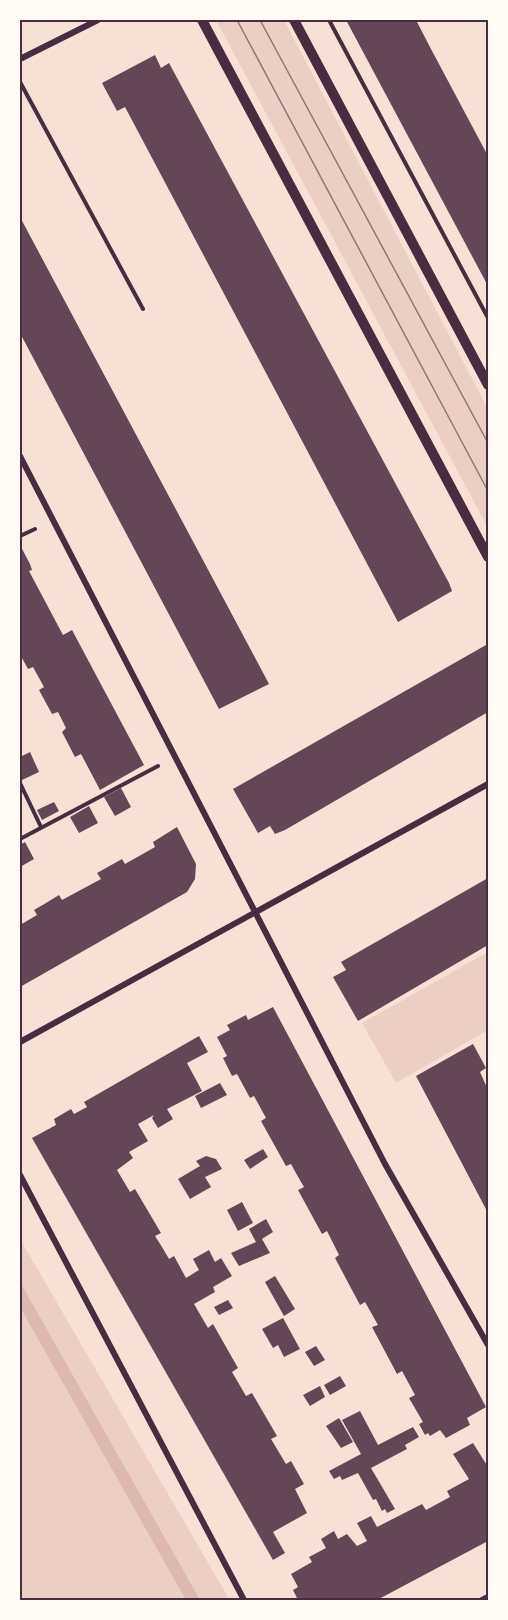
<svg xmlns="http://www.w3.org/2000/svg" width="508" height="1620" font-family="Jost,sans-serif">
	<rect width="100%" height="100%" fill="#f7e1d7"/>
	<!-- green -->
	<path fill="#ebcfc5" d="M 216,20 L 284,20 L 488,409 L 488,528 Z
		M 488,952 L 488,1030 L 396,1083 L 362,1023 Z
		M 20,1239 L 225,1592 L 229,1600 L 20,1600 Z"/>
	<!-- water -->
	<path fill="#dcb8b0" d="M 20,1282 L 200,1600 L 186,1600 L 20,1307 Z"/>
	<!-- building -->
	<path fill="#644757" d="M 346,20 L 416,20 L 431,49 L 488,156 L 488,286 Z
		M 155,55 L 161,68 L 169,63 L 449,583 L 452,591 L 398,622 L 125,107 L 117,111 L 102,83 Z
		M 20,217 L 269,684 L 219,709 L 20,333 Z
		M 20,545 L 30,564 L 32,570 L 29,571 L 63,635 L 72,630 L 144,765 L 100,790 L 81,754 L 75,757 L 62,732 L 66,728 L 58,712 L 52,714 L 39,690 L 44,687 L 33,667 L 28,669 L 22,658 L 20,659 Z
		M 486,645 L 488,650 L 488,712 L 285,830 L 275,834 L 270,826 L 258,833 L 233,789 Z
		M 30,752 L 39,772 L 22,780 L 20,757 Z
		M 121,788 L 131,807 L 115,816 L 104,797 Z
		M 54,802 L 59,811 L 42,820 L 37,810 Z
		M 89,806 L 98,823 L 79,833 L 70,817 Z
		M 177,827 L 196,864 L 195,879 L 187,892 L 20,987 L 20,925 L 37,915 L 34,910 L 46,903 L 59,895 L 62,900 L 101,879 L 97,873 L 122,859 L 125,864 L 155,847 L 153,842 Z
		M 25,842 L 34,859 L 20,867 L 20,845 Z
		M 488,878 L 488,945 L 358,1021 L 333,977 L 346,970 L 341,962 Z
		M 273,1007 L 486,1407 L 467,1418 L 470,1425 L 446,1438 L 440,1430 L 430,1436 L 428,1433 L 425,1435 L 419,1424 L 423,1422 L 409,1398 L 415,1395 L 402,1371 L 397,1374 L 372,1327 L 378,1325 L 365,1302 L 360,1305 L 335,1258 L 339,1255 L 327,1231 L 322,1234 L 298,1190 L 304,1187 L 297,1175 L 291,1164 L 286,1166 L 261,1121 L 266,1118 L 254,1096 L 250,1098 L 237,1074 L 232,1076 L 223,1058 L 227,1056 L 217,1037 L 230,1030 L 227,1025 L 246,1015 L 248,1020 Z
		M 199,1036 L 208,1052 L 187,1063 L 202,1091 L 167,1109 L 173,1119 L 158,1128 L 152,1118 L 154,1115 L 138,1124 L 148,1141 L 129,1152 L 133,1158 L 117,1170 L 130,1192 L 135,1189 L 161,1233 L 155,1236 L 162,1247 L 169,1259 L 174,1256 L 186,1278 L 199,1270 L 193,1259 L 209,1250 L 215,1262 L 221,1258 L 232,1276 L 213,1287 L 215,1292 L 194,1304 L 208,1328 L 213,1324 L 238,1368 L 232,1372 L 246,1396 L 252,1393 L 277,1436 L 271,1439 L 286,1464 L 291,1461 L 304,1484 L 295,1489 L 307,1513 L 273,1532 L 285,1553 L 273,1560 L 32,1138 L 56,1125 L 54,1119 L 71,1109 L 74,1114 L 87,1107 L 84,1102 Z
		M 473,1044 L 486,1068 L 480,1072 L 488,1090 L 488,1213 L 416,1076 Z
		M 220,1083 L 227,1095 L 201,1108 L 195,1096 Z
		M 263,1149 L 268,1157 L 250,1169 L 244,1160 Z
		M 206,1156 L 216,1159 L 222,1169 L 205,1177 L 211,1187 L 190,1199 L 178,1179 L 200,1166 L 196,1161 Z
		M 242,1202 L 253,1223 L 238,1231 L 227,1210 Z
		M 266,1219 L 273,1232 L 262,1239 L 270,1253 L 239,1266 L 231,1253 L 256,1242 L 249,1229 Z
		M 275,1276 L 295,1309 L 284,1316 L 265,1282 Z
		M 228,1300 L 233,1308 L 219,1315 L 214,1307 Z
		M 283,1318 L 300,1349 L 284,1357 L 278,1345 L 273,1348 L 262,1329 Z
		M 316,1346 L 325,1360 L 314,1366 L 305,1352 Z
		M 340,1376 L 346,1386 L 330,1395 L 324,1385 Z
		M 320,1386 L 325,1397 L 310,1406 L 303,1395 Z
		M 360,1411 L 378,1445 L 413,1427 L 419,1437 L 405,1445 L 407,1449 L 371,1468 L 395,1509 L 387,1513 L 385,1509 L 382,1511 L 376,1499 L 373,1500 L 358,1473 L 342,1480 L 340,1476 L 334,1479 L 329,1471 L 361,1454 L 342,1420 Z
		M 339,1418 L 353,1442 L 341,1448 L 326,1426 Z
		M 473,1443 L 488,1467 L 488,1541 L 377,1600 L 298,1600 L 293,1590 L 298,1587 L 291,1574 L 312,1562 L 309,1557 L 326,1548 L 321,1539 L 334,1531 L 338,1539 L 347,1534 L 357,1546 L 367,1541 L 357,1523 L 371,1516 L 377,1527 L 422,1504 L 426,1510 L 450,1497 L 447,1491 L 469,1479 L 453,1454 Z"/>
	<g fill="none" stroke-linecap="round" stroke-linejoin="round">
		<!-- path -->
		<path stroke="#4a2c40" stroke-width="4" d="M 329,20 L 488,318
			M 20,82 L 143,309
			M 20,536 L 35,529
			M 20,783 L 41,827
			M 20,839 L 158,766"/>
		<!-- minor -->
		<path stroke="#4a2c40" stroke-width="6" d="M 20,59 L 98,20
			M 20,456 L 385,1164 L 488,1345
			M 20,1042 L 488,784
			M 20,1175 L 244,1600
			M 482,1600 L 488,1597"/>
		<!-- tertiary -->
		<path stroke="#4a2c40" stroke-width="10" d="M 202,20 L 488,557
			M 294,20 L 488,385"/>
		<!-- tram -->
		<path stroke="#8f747c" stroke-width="1.5" d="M 237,20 L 488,491
			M 260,20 L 488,443"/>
	</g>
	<!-- border -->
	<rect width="508" height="1620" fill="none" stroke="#fffaf5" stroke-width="42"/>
	<rect x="21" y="21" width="466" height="1578" fill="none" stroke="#4a2c40" stroke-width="2"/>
</svg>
